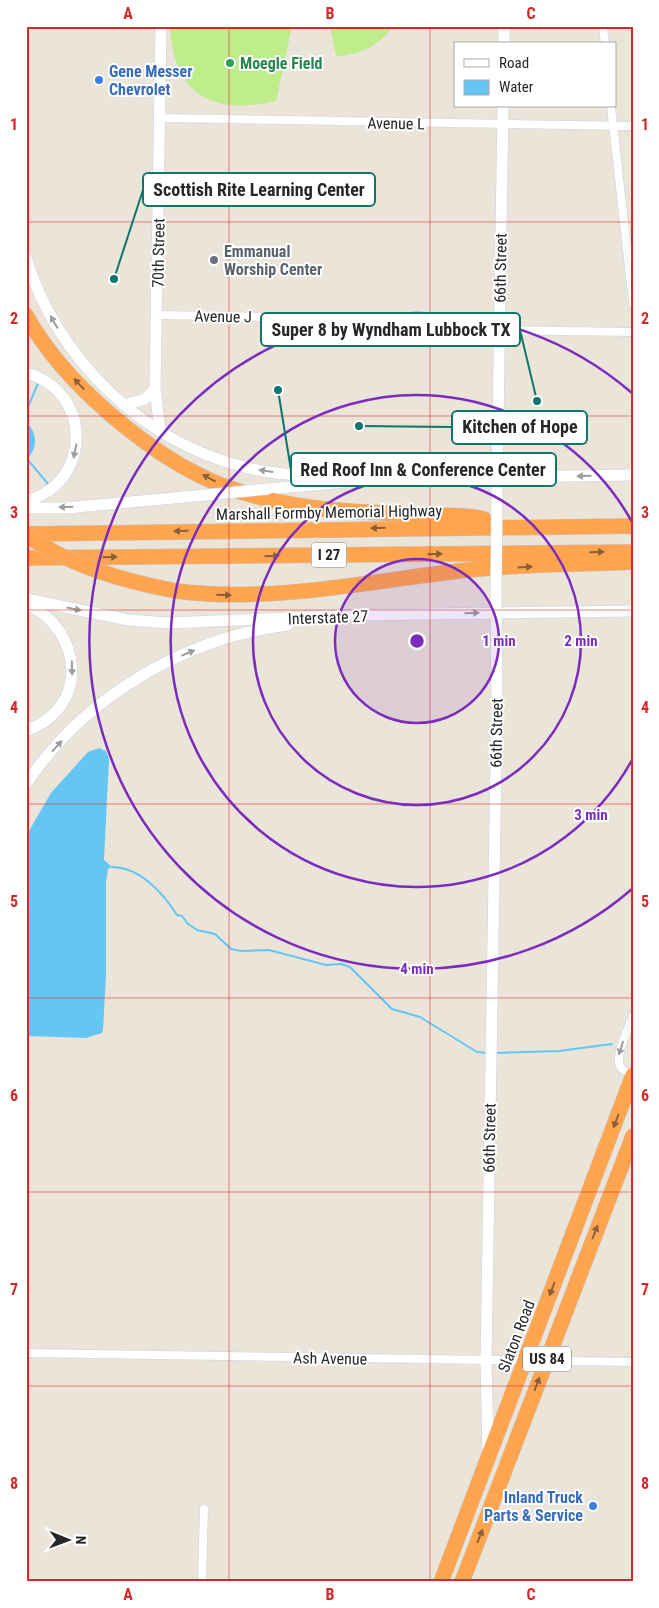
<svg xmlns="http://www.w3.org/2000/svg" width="659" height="1608" font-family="'Roboto Condensed',sans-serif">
	<rect width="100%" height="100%" fill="#ebe4d8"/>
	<!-- pitch -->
	<path fill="#bfed8c" d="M 170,26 L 292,26 L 276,101 C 212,116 173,94 170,26 Z
		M 330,26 L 393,26 C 379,46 360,55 336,56 Z"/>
	<!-- water -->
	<path fill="#65c6f3" d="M 26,422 C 38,433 38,449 26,460 Z
		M 99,748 L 106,751 L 109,759 L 104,860 L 112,867 L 108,869 L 106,882 L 106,975 L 103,1030 L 102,1033 L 86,1038 L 26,1036 L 26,836 L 51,793 L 88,752 Z"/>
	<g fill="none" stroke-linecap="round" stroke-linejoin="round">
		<!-- stream -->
		<path stroke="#65c6f3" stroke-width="2" d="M 26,412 L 38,383
			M 27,459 L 49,485
			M 112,867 C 140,867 163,893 177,915 L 182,916 L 188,924 L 197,930 L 215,934 L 231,949 L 241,951 L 269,950 L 326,965 L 341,964 L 350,967 L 392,1009 L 420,1017 L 477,1052 L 487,1053
			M 495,1053 L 559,1051 L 612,1044"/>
		<defs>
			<path id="street" d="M 603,26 L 605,44
				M 611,106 L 633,303
				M 160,118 L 633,126
				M 157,315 L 499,321
				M 499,330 L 633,332
				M 633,1016 C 629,1028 612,1059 622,1069 C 624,1071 630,1073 633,1074
				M 26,1353 L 633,1362
				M 202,1582 L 204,1509"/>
			<path id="secondary" d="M 504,44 L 504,26
				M 26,258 C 58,360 143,443 248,468 C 292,479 339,474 384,479
				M 26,373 C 93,391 93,483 26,501
				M 124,405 L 145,399 L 155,389
				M 160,430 L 155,389 L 161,26
				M 377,479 L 633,475
				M 497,486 L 503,106
				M 268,489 L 346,482
				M 26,508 L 66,508 L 184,497
				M 26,599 L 128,620 L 169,623 L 359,615 L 633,611
				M 26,603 C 84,631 90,708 26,731
				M 26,784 C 84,697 185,638 288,625
				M 488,1453 L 486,1360 L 497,701 L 496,599"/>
			<path id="highway" d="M 26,315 C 62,382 151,457 221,485 C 258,499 298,507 336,510 C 370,513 404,514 439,515 C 453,516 470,515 484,519
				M 26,534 L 633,526
				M 26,558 L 633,552
				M 176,591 C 270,603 365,582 458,571 C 516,564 575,565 633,562
				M 441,1582 L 633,1075
				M 462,1582 L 633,1136"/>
		</defs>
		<!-- street casing -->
		<use href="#street" stroke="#cdd0e2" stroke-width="9"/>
		<!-- secondary casing -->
		<use href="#secondary" stroke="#cdd0e2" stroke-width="12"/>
		<!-- highway casing -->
		<use href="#highway" stroke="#c7c7c7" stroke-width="16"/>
		<!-- street -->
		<use href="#street" stroke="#fff" stroke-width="8"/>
		<!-- secondary -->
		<use href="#secondary" stroke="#fff" stroke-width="11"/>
		<!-- highway -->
		<use href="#highway" stroke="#ffa44f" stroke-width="15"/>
		<defs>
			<path id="secondary-bridge" d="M 184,497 L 268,489
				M 496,599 L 497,486"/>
			<path id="highway-bridge" d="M 26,535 C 70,566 124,581 176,591"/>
		</defs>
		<!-- secondary-bridge casing -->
		<use href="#secondary-bridge" stroke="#cdd0e2" stroke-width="12" stroke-linecap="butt"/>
		<!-- highway-bridge casing -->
		<use href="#highway-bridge" stroke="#c7c7c7" stroke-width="16" stroke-linecap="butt"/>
		<!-- secondary-bridge -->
		<use href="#secondary-bridge" stroke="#fff" stroke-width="11"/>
		<!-- highway-bridge -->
		<use href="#highway-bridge" stroke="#ffa44f" stroke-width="15"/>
	</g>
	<!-- one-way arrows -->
	<defs><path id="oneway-solid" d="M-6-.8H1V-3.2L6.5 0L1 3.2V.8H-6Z" transform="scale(1.25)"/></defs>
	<g fill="#9e9e9e">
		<use href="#oneway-solid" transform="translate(54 322) rotate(-120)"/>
		<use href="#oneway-solid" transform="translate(75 451) rotate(102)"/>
		<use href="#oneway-solid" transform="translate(266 471) rotate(-172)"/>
		<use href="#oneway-solid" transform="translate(584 476) rotate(179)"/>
		<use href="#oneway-solid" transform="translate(66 507) rotate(178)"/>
		<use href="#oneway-solid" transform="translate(74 609) rotate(11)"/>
		<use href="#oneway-solid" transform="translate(472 613) rotate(-1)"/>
		<use href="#oneway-solid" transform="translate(188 653) rotate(-23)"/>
		<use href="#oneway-solid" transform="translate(72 668) rotate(89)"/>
		<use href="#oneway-solid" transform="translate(57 746) rotate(-48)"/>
		<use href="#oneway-solid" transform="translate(621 1048) rotate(108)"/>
	</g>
	<g fill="#885f39">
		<use href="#oneway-solid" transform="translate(79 384) rotate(-133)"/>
		<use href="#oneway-solid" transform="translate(209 478) rotate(-152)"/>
		<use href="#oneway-solid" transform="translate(378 528) rotate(179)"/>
		<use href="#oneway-solid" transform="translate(181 531) rotate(179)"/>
		<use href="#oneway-solid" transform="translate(597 552) rotate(-1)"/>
		<use href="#oneway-solid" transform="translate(435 554) rotate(-1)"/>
		<use href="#oneway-solid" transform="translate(272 556) rotate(-1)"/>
		<use href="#oneway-solid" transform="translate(110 557) rotate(-1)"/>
		<use href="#oneway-solid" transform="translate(525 567) rotate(-3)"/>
		<use href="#oneway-solid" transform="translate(224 595) rotate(1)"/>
		<use href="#oneway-solid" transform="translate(616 1121) rotate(111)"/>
		<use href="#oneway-solid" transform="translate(595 1232) rotate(-69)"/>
		<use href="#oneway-solid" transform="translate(552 1289) rotate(111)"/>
		<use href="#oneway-solid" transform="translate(537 1384) rotate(-69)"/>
		<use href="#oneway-solid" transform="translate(480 1536) rotate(-69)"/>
	</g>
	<!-- grid -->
	<path fill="none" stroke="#d62828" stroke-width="1" stroke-opacity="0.55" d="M 229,26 L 229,1582M 430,26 L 430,1582M 26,222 L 633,222M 26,416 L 633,416M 26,610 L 633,610M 26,804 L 633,804M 26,998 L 633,998M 26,1192 L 633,1192M 26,1386 L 633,1386"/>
	<!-- distance rings -->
	<circle cx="417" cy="641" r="82" fill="#7b2cbf" fill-opacity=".12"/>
	<g fill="none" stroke="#7b2cbf" stroke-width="2.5">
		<circle cx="417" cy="641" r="82"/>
		<circle cx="417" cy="641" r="164"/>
		<path d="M632 760A246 246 0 1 1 632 522"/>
		<path d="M632 889A328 328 0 1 1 632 393"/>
	</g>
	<!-- markers -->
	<circle fill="#2e9e5b" stroke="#fff" stroke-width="2" cx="230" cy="63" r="5"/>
	<g fill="#3f7fe0" stroke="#fff" stroke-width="2">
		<circle cx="99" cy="80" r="5"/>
		<circle cx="593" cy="1506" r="5"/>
	</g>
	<circle fill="#6b7280" stroke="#fff" stroke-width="2" cx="214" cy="260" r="5"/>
	<g text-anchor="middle" stroke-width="4" stroke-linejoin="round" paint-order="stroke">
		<!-- shield labels -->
		<g fill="#fff" stroke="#686868" stroke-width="1">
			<rect x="311.5" y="542.5" width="35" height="25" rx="4"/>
			<rect x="523" y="1346.5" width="48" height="25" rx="4"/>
		</g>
		<g font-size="15" font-weight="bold" fill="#272727">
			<text x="329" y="560">I 27</text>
			<text x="547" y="1364">US 84</text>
		</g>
		<!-- leisure labels -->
		<g font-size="16" font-weight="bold" fill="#27864d" stroke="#fff" text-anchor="start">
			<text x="240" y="69">Moegle Field</text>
		</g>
		<!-- shop labels -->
		<g font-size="16" font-weight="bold" fill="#366cbe" stroke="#fff" text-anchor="start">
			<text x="109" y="77">Gene Messer<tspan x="109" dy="18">Chevrolet</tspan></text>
			<text x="583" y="1503" text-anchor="end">Inland Truck<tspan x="583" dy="18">Parts &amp; Service</tspan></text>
		</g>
		<!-- street labels -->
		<g font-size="16" fill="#272727" stroke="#fff">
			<text transform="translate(396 123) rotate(1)" y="6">Avenue L</text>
			<text transform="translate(158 253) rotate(-89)" y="6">70th Street</text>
			<text transform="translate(500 268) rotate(-89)" y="6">66th Street</text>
			<text transform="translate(223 316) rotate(1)" y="6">Avenue J</text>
			<text transform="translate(329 512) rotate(-1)" y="6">Marshall Formby Memorial Highway</text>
			<text transform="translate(328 617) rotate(-2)" y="6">Interstate 27</text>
			<text transform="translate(496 733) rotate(-89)" y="6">66th Street</text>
			<text transform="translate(489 1138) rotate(-89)" y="6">66th Street</text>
			<text transform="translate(516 1336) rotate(-69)" y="6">Slaton Road</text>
			<text transform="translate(330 1358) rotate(1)" y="6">Ash Avenue</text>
		</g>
		<!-- worship labels -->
		<g font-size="16" font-weight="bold" fill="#5b616d" stroke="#fff" text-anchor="start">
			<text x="224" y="257">Emmanual<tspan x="224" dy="18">Worship Center</tspan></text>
		</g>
	</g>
	<circle cx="417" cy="641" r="8" fill="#7b2cbf" stroke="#fff" stroke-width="2.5"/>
	<g font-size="15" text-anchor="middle" font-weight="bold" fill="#7b2cbf" stroke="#fff" stroke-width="4" stroke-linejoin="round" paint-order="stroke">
		<text x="499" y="646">1 min</text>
		<text x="581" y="646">2 min</text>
		<text x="591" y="820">3 min</text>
		<text x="417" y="974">4 min</text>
	</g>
	<!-- callouts -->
	<path fill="none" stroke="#0f766e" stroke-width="2" d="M114 279L143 190M537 401L520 330M359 426L452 427M278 390L291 470"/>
	<g fill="#0f766e" stroke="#fff" stroke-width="2">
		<circle cx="114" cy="279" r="5"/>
		<circle cx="537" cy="401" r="5"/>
		<circle cx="359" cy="426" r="5"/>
		<circle cx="278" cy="390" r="5"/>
	</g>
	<g fill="#fff" stroke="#0f766e" stroke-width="2">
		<rect x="143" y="173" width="232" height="33" rx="5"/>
		<rect x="261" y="313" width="259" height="33" rx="5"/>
		<rect x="452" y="411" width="135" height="33" rx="5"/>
		<rect x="291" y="453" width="265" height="33" rx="5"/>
	</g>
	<g font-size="18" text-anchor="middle" font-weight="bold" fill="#272727">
		<text x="259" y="196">Scottish Rite Learning Center</text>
		<text x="391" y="336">Super 8 by Wyndham Lubbock TX</text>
		<text x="520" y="433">Kitchen of Hope</text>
		<text x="423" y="476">Red Roof Inn &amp; Conference Center</text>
	</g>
	<!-- border -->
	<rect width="659" height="1608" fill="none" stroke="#ffffff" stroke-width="55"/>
	<!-- legend -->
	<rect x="454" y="42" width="162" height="65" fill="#ffffff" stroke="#a9a9a9"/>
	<rect x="464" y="59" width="25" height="8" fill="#ffffff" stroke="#a9a9a9"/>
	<text x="499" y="68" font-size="15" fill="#272727">Road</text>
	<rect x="464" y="80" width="25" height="15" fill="#65c6f3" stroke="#a9a9a9"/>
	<text x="499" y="92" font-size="15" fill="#272727">Water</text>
	<!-- north arrow -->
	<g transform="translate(68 1540) rotate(91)" stroke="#ffffff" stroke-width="4" paint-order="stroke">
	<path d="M0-4L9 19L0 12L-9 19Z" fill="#272727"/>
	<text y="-8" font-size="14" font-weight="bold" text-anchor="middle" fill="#272727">N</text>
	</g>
	<rect x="28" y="28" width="604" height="1552" fill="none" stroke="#d62828" stroke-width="2"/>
	<g font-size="16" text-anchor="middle" font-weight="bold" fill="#d62828">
		<text x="128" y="19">A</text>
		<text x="330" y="19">B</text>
		<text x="531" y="19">C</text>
		<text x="14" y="130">1</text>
		<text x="645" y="130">1</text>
		<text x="14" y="324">2</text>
		<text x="645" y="324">2</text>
		<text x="14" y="518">3</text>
		<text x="645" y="518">3</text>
		<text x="14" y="713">4</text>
		<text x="645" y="713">4</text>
		<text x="14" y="907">5</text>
		<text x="645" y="907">5</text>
		<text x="14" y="1101">6</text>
		<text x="645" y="1101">6</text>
		<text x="14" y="1295">7</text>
		<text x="645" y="1295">7</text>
		<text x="14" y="1489">8</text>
		<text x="645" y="1489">8</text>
		<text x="128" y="1600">A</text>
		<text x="330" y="1600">B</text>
		<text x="531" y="1600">C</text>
	</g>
</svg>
